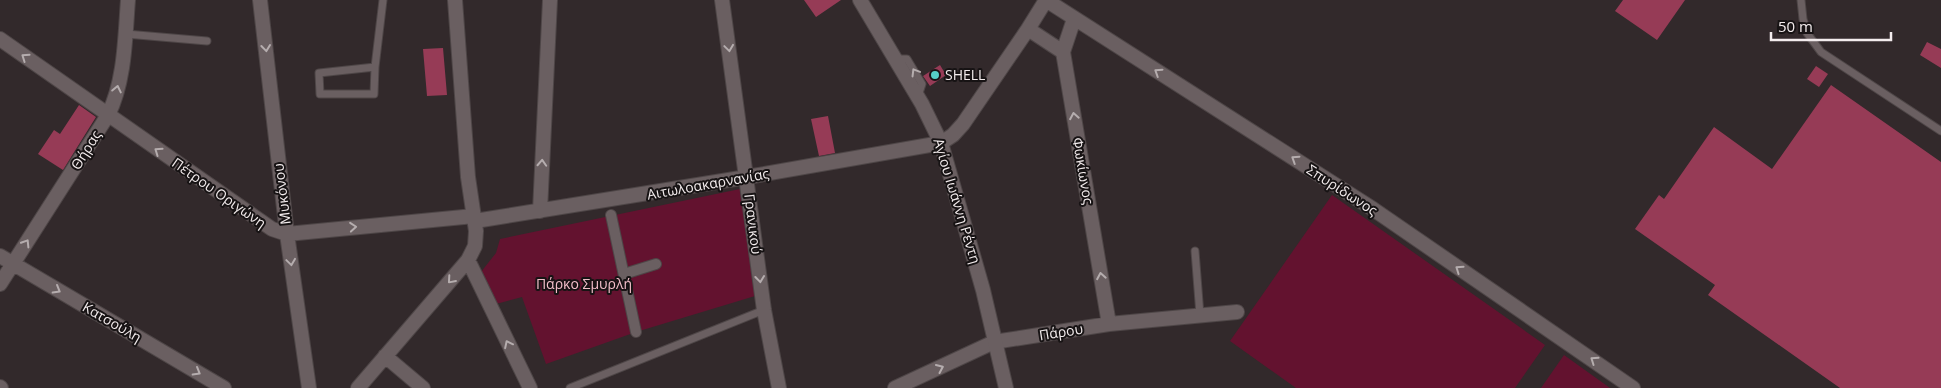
<svg xmlns="http://www.w3.org/2000/svg" width="1941" height="388" font-family="'Open Sans',sans-serif">
	<rect width="100%" height="100%" fill="#32292b"/>
	<!-- green -->
	<path fill="#63122f" d="M 740,189 L 755,296 L 636,332 L 546,364 L 522,297 L 496,304 L 481,272 L 496,253 L 500,239 Z
		M 1332,195 L 1545,345 L 1515,388 L 1296,388 L 1230,341 Z
		M 1564,355 L 1610,388 L 1541,388 Z"/>
	<!-- building -->
	<path fill="#963b56" d="M 804,0 L 841,0 L 816,17 Z
		M 1623,0 L 1685,0 L 1657,40 L 1615,11 Z
		M 1927,42 L 1941,49 L 1941,68 L 1920,55 Z
		M 443,48 L 447,95 L 427,96 L 423,49 Z
		M 940,65 L 946,75 L 930,86 L 923,76 Z
		M 1816,66 L 1828,74 L 1819,87 L 1807,79 Z
		M 1831,85 L 1941,162 L 1941,388 L 1840,388 L 1708,295 L 1715,285 L 1635,229 L 1659,195 L 1664,199 L 1714,127 L 1772,169 Z
		M 79,105 L 96,117 L 63,170 L 38,154 L 54,130 L 60,134 Z
		M 828,116 L 835,153 L 819,156 L 811,119 Z"/>
	<g fill="none" stroke-linecap="round" stroke-linejoin="round">
		<defs>
			<path id="service" d="M 1801,0 L 1803,19 L 1807,33 L 1821,52 L 1941,131
				M 126,34 L 207,41
				M 895,59 L 907,59 L 922,84 L 918,96
				M 375,67 L 319,73 L 320,94 L 374,94 L 375,67 L 383,0
				M 1195,251 L 1200,315
				M 570,388 L 764,310"/>
			<path id="pedestrian" d="M 611,215 L 636,332
				M 624,274 L 656,264"/>
			<path id="minor" d="M 260,0 L 287,234 L 309,388
				M 722,0 L 764,310 L 779,388
				M 1046,0 L 1373,209 L 1633,388
				M 1074,19 L 1063,52 L 1109,324
				M 1028,29 L 1063,52
				M 0,39 L 272,229 L 287,234 L 474,216
				M 540,211 L 550,0
				M 475,221 L 747,177 L 941,143 L 953,135 L 963,124 L 1028,29 L 1046,0
				M 0,256 L 224,388
				M 468,260 L 530,388
				M 0,284 L 108,115 C 125,81 125,38 128,0
				M 385,356 L 423,388
				M 0,387 L 1,388
				M 358,388 L 468,260 L 475,246 L 476,231 L 468,177 L 455,0
				M 895,388 L 994,342 L 1109,324 L 1237,312"/>
			<path id="tertiary" d="M 860,0 L 922,104 L 941,143 L 983,290 L 1006,388"/>
		</defs>
		<!-- service casing -->
		<use href="#service" stroke="#4e4647" stroke-width="9"/>
		<!-- pedestrian casing -->
		<use href="#pedestrian" stroke="#4e4647" stroke-width="12"/>
		<!-- minor casing -->
		<use href="#minor" stroke="#4e4647" stroke-width="16"/>
		<!-- tertiary casing -->
		<use href="#tertiary" stroke="#4e4647" stroke-width="16"/>
		<!-- service -->
		<use href="#service" stroke="#6a5f61" stroke-width="7"/>
		<!-- pedestrian -->
		<use href="#pedestrian" stroke="#6a5f61" stroke-width="10"/>
		<!-- minor -->
		<use href="#minor" stroke="#6a5f61" stroke-width="14"/>
		<!-- tertiary -->
		<use href="#tertiary" stroke="#6a5f61" stroke-width="14"/>
	</g>
	<!-- one-way arrows -->
	<defs><path id="oneway-chevron" d="M-2-3.5L2.5 0L-2 3.5" fill="none" stroke-width="1.6" stroke-linecap="round" stroke-linejoin="round" transform="scale(1.25)"/></defs>
	<g stroke="#b5adae">
		<use href="#oneway-chevron" transform="translate(266 48) rotate(83)"/>
		<use href="#oneway-chevron" transform="translate(729 48) rotate(82)"/>
		<use href="#oneway-chevron" transform="translate(25 57) rotate(-145)"/>
		<use href="#oneway-chevron" transform="translate(915 72) rotate(-121)"/>
		<use href="#oneway-chevron" transform="translate(1158 72) rotate(-147)"/>
		<use href="#oneway-chevron" transform="translate(117 89) rotate(-78)"/>
		<use href="#oneway-chevron" transform="translate(1074 116) rotate(-100)"/>
		<use href="#oneway-chevron" transform="translate(158 151) rotate(-145)"/>
		<use href="#oneway-chevron" transform="translate(1295 159) rotate(-147)"/>
		<use href="#oneway-chevron" transform="translate(542 163) rotate(-87)"/>
		<use href="#oneway-chevron" transform="translate(353 227) rotate(-5)"/>
		<use href="#oneway-chevron" transform="translate(26 243) rotate(-58)"/>
		<use href="#oneway-chevron" transform="translate(291 262) rotate(82)"/>
		<use href="#oneway-chevron" transform="translate(1459 269) rotate(-145)"/>
		<use href="#oneway-chevron" transform="translate(1101 276) rotate(-100)"/>
		<use href="#oneway-chevron" transform="translate(760 279) rotate(83)"/>
		<use href="#oneway-chevron" transform="translate(451 280) rotate(131)"/>
		<use href="#oneway-chevron" transform="translate(57 290) rotate(30)"/>
		<use href="#oneway-chevron" transform="translate(508 344) rotate(-116)"/>
		<use href="#oneway-chevron" transform="translate(1594 360) rotate(-145)"/>
		<use href="#oneway-chevron" transform="translate(940 368) rotate(-24)"/>
		<use href="#oneway-chevron" transform="translate(197 372) rotate(30)"/>
	</g>
	<!-- markers -->
	<circle fill="#55cec6" stroke="#171314" stroke-width="2" cx="935" cy="75" r="5"/>
	<g text-anchor="middle" stroke-width="4" stroke-linejoin="round" paint-order="stroke">
		<!-- poi labels -->
		<g font-size="14" fill="#f3eced" stroke="#171314" text-anchor="start">
			<text x="945" y="80">SHELL</text>
		</g>
		<!-- street labels -->
		<g font-size="14" fill="#f3eced" stroke="#171314">
			<text transform="translate(86 150) rotate(-58)" y="5">Θήρας</text>
			<text transform="translate(1083 171) rotate(80)" y="5">Φωκίωνος</text>
			<text transform="translate(708 184) rotate(-10)" y="5">Αιτωλοακαρνανίας</text>
			<text transform="translate(1342 190) rotate(33)" y="5">Σπυρίδωνος</text>
			<text transform="translate(219 193) rotate(35)" y="5">Πέτρου Οριγώνη</text>
			<text transform="translate(282 194) rotate(-97)" y="5">Μυκόνου</text>
			<text transform="translate(957 201) rotate(73)" y="5">Αγίου Ιωάννη Ρέντη</text>
			<text transform="translate(753 224) rotate(83)" y="5">Γρανικού</text>
			<text transform="translate(112 322) rotate(30)" y="5">Κατσούλη</text>
			<text transform="translate(1061 332) rotate(-9)" y="5">Πάρου</text>
		</g>
		<!-- park labels -->
		<g font-size="14" fill="#f3bfca" stroke="#171314">
			<text x="584" y="289">Πάρκο Σµυρλή</text>
		</g>
	</g>
	<!-- scale -->
	<path d="M1771 32v8h120v-8" fill="none" stroke="#f3eced" stroke-width="2.5"/>
	<text x="1778" y="32" font-size="15" fill="#f3eced" stroke="#171314" stroke-width="4" paint-order="stroke">50 m</text>
</svg>
